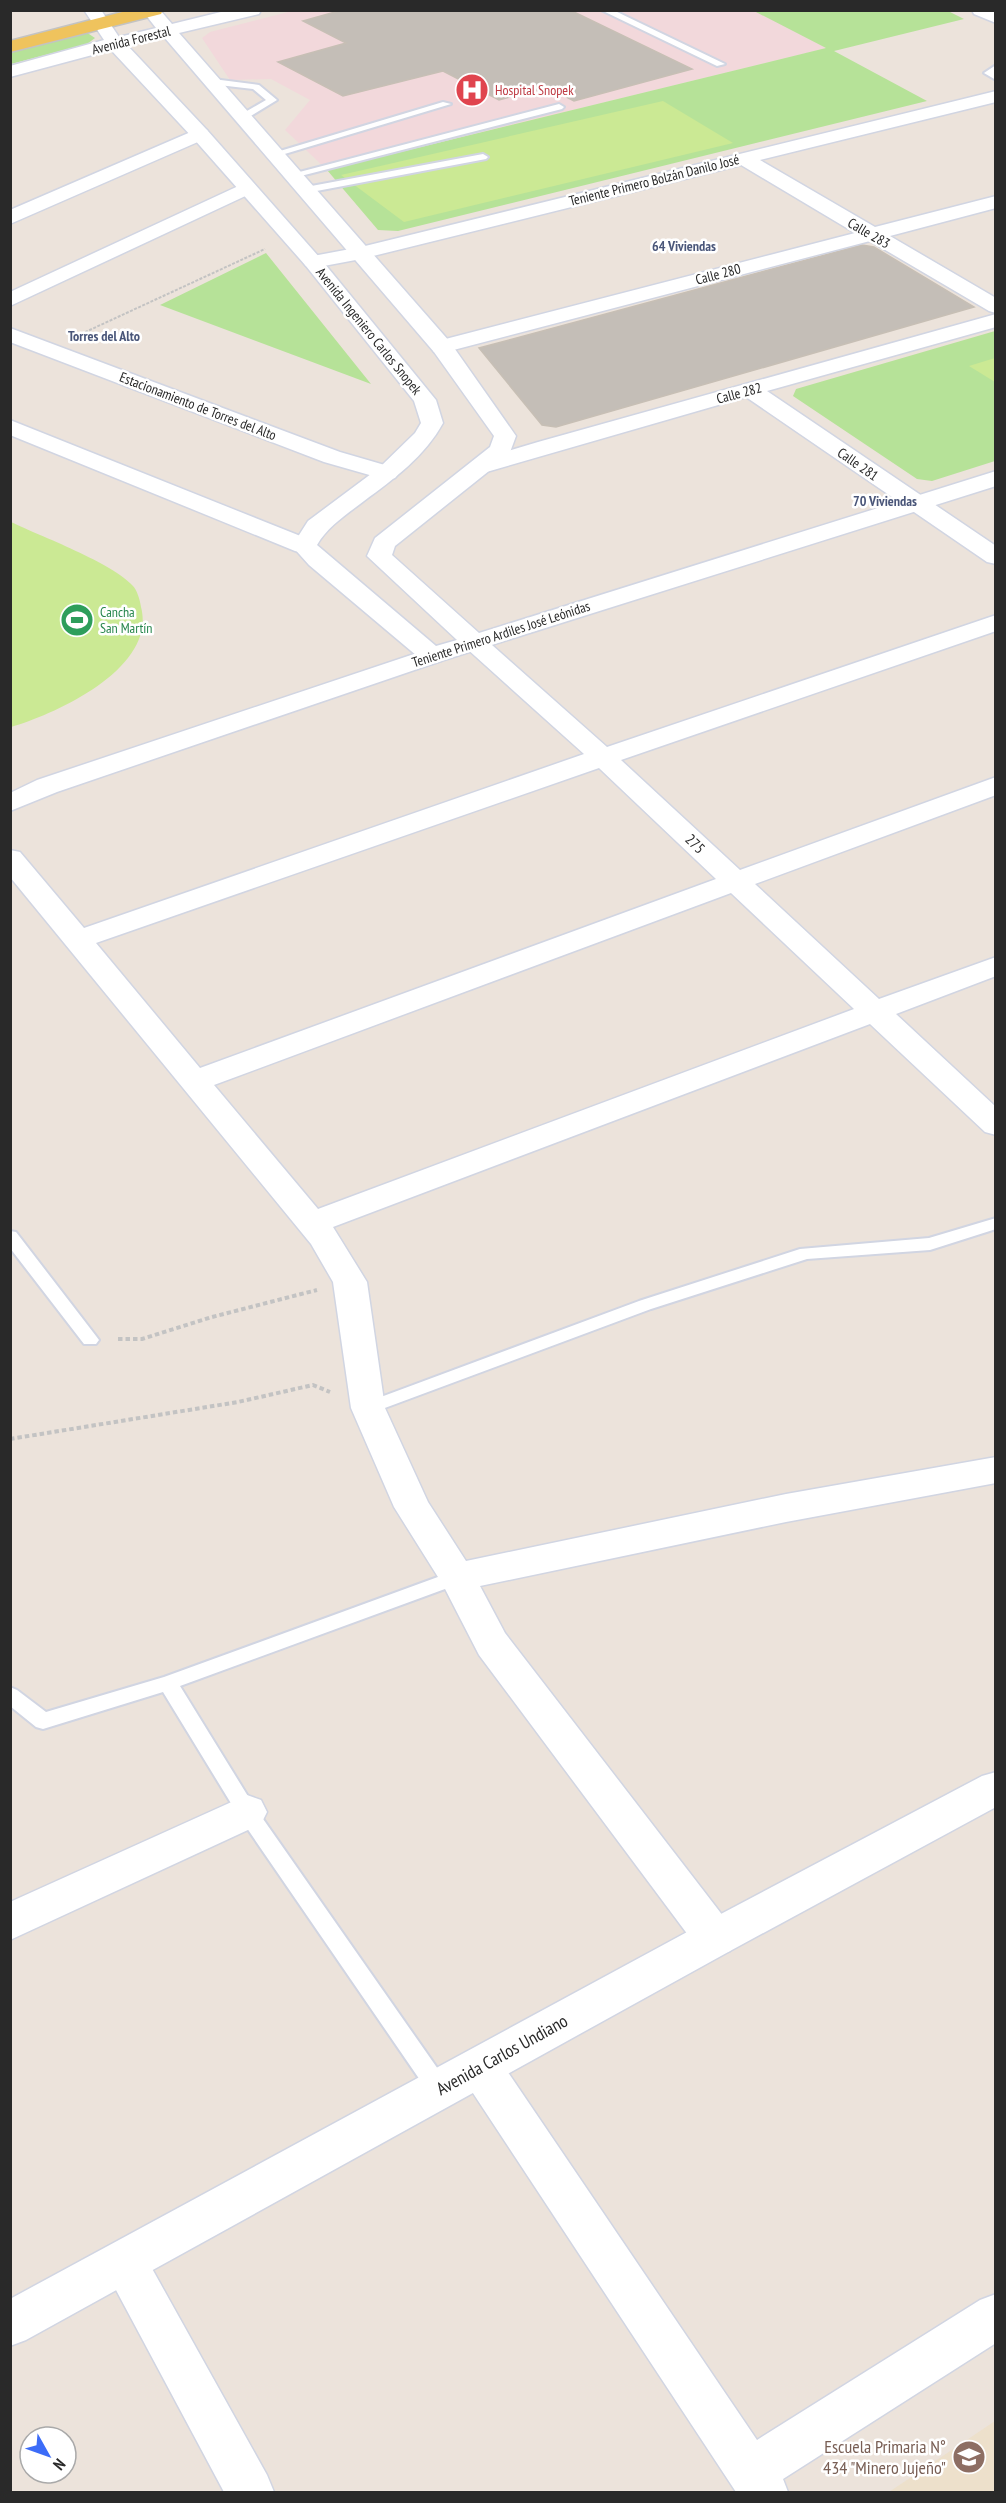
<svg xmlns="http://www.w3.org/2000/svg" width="1006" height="2503" font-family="'PT Sans Narrow',sans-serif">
	<rect width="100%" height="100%" fill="#ece3db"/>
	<!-- education -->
	<path fill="#ede0cb" d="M 995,2421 L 995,2492 L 889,2492 Z"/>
	<!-- medical -->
	<path fill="#f2d8db" d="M 296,10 L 754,10 L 827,48 L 327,170 L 285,130 L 310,100 L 271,79 L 230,80 L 202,38 L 210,32 Z"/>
	<!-- green -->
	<path fill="#b6e298" d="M 946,10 L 964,19 L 834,51 L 927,101 L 398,231 L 378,230 L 327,170 L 826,48 L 754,11 Z
		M 73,34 L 89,34 L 95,38 L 87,44 L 11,64 L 11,53 Z
		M 266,253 L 371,384 L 160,305 Z
		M 995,331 L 995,461 L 932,481 L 917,479 L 793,396 L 796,389 Z"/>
	<!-- pitch -->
	<path fill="#cbe994" d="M 663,101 L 733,143 L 404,222 L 341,175 Z
		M 995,358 L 995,382 L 969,366 Z
		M 11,522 C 40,536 113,563 133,586 C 137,590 140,600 141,607 C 157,668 56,714 11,727 Z"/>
	<!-- building -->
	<path fill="#c4beb7" stroke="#c7bfb5" stroke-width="1.5" d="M 342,10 L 570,10 L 692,69 L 574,101 L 547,87 L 499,100 L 443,71 L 343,96 L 278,62 L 346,43 L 303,21 Z
		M 862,245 L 874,247 L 974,307 L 556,427 L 542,425 L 479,348 Z"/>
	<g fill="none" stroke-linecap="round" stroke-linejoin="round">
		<defs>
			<path id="service" d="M 601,10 L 613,10 L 725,64 L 717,66 Z
				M 996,65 L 996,80 L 984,73 Z
				M 213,79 L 259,85 L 277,100 L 246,119 L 240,119 L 240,115 L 266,100 L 253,89 L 210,84 L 210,80 Z
				M 443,102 L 451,104 L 278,156 L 270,154 Z
				M 559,104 L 564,107 L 562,109 L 293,178 L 288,175 Z
				M 483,154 L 488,157 L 486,159 L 306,193 L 301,190 L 306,187 Z
				M 996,1218 L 996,1229 L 930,1250 L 807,1259 L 651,1309 L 374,1412 L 368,1414 L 362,1412 L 359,1408 L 362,1404 L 639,1301 L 800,1249 L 929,1238 Z
				M 10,1231 L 16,1232 L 96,1336 L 99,1340 L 96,1344 L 84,1344 L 10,1248 Z
				M 457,1570 L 464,1572 L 466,1577 L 464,1582 L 180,1686 L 254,1806 L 447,2082 L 450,2089 L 447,2096 L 439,2099 L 431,2096 L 240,1818 L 163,1692 L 43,1729 L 36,1727 L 10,1706 L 10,1687 L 17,1690 L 46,1712 L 164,1677 Z"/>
			<path id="minor" d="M 972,10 L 996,11 L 996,23 L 974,14 Z
				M 996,91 L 996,102 L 760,160 L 875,227 L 996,196 L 996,208 L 890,236 L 996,298 L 996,313 L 989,311 L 870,241 L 442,353 L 434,352 L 431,347 L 434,342 L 855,233 L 741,165 L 361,259 L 313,268 L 306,266 L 303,262 L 306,258 L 313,256 L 361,247 Z
				M 200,128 L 207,130 L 209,134 L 207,138 L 10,224 L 10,210 Z
				M 247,182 L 254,184 L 257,188 L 254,192 L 10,306 L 10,292 Z
				M 996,314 L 996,327 L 767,391 L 996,546 L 996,564 L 987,562 L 746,397 L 490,471 L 482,473 L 474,471 L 470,466 L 474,461 L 538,442 Z
				M 10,328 L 340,452 L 395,468 L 399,473 L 395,478 L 387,480 L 324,462 L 10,342 Z
				M 10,420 L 313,541 L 316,546 L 313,551 L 304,553 L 295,551 L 10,435 Z
				M 996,615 L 996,631 L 621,760 L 740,870 L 996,777 L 996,795 L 755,884 L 879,999 L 996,957 L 996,976 L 896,1014 L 996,1107 L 996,1135 L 985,1132 L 870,1024 L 333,1227 L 367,1282 L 385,1408 L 428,1502 L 466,1561 L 786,1494 L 996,1457 L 996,1483 L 786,1522 L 480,1586 L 505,1633 L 730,1925 L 736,1938 L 730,1951 L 715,1956 L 700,1951 L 479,1655 L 443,1585 L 394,1507 L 351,1408 L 333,1282 L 311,1244 L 10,877 L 10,850 L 20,852 L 84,928 L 584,754 L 465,647 L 461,642 L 465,637 L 474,634 L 483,637 L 607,747 ZM 599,768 L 716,879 L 200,1068 L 96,943 ZM 731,893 L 854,1009 L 318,1209 L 214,1085 Z
				M 432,648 L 441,651 L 445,656 L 441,661 L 57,792 L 10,811 L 10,793 L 37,780 Z
				M 247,1795 L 261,1800 L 267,1812 L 261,1824 L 10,1940 L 10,1902 Z
				M 480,2048 L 495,2053 L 757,2440 L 980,2300 L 996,2294 L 996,2343 L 783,2479 L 788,2492 L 736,2492 L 465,2081 L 458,2067 L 465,2053 Z
				M 124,2240 L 140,2247 L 267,2475 L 274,2492 L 224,2492 L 101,2262 L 108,2247 Z"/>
			<path id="tertiary" d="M 84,10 L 101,10 L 119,37 L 156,28 L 142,10 L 160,10 L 172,24 L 229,10 L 261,10 L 259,14 L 179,33 L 450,342 L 516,436 L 509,455 L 395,546 L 392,555 L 479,633 L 996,471 L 996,486 L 441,661 L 432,664 L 423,661 L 309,565 L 292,546 L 308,521 L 379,468 L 415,433 L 421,423 L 414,401 L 306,266 L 193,138 L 111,50 L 10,77 L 10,66 L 104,40 ZM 164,37 L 434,352 L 494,436 L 490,447 L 375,538 L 367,556 L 457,640 L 436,646 L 317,545 C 328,526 346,515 364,501 C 394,479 425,456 443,423 L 436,400 L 320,258 L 207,130 L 127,45 Z
				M 996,1772 L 996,1807 L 730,1951 L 26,2340 L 10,2346 L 10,2299 L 700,1925 L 982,1776 Z"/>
			<path id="primary" d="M 130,10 L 163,10 L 161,14 L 10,52 L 10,41 Z"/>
		</defs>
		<!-- service casing -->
		<use href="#service" stroke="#d1d5e2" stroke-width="4"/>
		<!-- minor casing -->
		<use href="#minor" stroke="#d1d5e2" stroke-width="3"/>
		<!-- tertiary casing -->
		<use href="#tertiary" stroke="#d1d5e2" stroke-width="3"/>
		<!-- primary casing -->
		<use href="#primary" stroke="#c3c3c3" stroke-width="3"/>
		<!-- path-far1 -->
		<path stroke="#c3c3c3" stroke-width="2" stroke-dasharray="3 1.5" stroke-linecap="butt" d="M 81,334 L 265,249"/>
		<!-- path -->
		<path stroke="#c3c3c3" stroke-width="4" stroke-dasharray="4.5 3" stroke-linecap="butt" d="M 118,1339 L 142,1339 L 212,1317 L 317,1290
			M 10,1439 L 238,1402 L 313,1385 L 330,1392"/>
		<!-- service -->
		<use href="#service" fill="#fff" fill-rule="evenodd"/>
		<!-- minor -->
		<use href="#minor" fill="#fff" fill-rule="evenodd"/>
		<!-- tertiary -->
		<use href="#tertiary" fill="#fff" fill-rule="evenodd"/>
		<!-- primary -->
		<use href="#primary" fill="#efc35d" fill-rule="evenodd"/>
	</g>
	<!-- icons -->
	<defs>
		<symbol id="hospital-disc" viewBox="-11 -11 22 22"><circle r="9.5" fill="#e0444e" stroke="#fff"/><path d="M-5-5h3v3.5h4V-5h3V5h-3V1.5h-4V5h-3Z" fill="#fff"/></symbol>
		<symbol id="stadium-disc" viewBox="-11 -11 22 22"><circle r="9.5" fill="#2e9e5b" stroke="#fff"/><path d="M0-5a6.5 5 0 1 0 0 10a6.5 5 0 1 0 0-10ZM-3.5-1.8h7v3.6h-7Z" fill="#fff"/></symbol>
		<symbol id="school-disc" viewBox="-11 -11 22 22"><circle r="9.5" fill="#8d6e63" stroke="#fff"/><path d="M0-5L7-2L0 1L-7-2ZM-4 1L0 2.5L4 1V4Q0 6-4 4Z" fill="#fff"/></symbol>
	</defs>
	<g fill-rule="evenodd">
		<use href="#hospital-disc" x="453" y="71" width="38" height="38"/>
		<use href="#stadium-disc" x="58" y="601" width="38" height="38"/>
		<use href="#school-disc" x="950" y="2438" width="38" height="38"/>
	</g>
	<g text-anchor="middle" stroke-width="5" stroke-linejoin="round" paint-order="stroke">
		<!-- far-street labels -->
		<g font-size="14" fill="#292929" stroke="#fff">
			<text transform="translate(131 40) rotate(-14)" y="5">Avenida Forestal</text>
			<text transform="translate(654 180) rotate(-14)" y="5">Teniente Primero Bolzán Danilo José</text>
			<text transform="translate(869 233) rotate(30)" y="5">Calle 283</text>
			<text transform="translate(718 274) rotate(-15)" y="5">Calle 280</text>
			<text transform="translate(369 331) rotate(51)" y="5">Avenida Ingeniero Carlos Snopek</text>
			<text transform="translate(739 393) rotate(-15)" y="5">Calle 282</text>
			<text transform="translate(198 406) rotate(21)" y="5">Estacionamiento de Torres del Alto</text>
			<text transform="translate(858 464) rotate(35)" y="5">Calle 281</text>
			<text transform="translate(501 634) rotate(-18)" y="5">Teniente Primero Ardiles José Leónidas</text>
		</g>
		<!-- far-health labels -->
		<g font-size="14" fill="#be3a42" stroke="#fff" text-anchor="start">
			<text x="495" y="95">Hospital Snopek</text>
		</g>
		<!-- far-neighbourhood labels -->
		<g font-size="14" font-weight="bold" fill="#4a5679" stroke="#fff">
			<text x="684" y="251">64 Viviendas</text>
			<text x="104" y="341">Torres del Alto</text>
			<text x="885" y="506">70 Viviendas</text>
		</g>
		<!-- far-leisure labels -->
		<g font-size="14" fill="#27864d" stroke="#fff" text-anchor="start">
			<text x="100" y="617">Cancha<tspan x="100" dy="16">San Martín</tspan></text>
		</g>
		<!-- street labels -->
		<g font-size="15" fill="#292929" stroke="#fff">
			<text transform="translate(695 844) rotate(44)" y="5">275</text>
		</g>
		<!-- near-street labels -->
		<g font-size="18" fill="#292929" stroke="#fff">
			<text transform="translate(502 2055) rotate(-29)" y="6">Avenida Carlos Undiano</text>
		</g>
		<!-- near-education labels -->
		<g font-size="18" fill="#785e54" stroke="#fff" text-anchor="end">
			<text x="946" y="2453">Escuela Primaria N°<tspan x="946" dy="21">434 "Minero Jujeño"</tspan></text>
		</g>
	</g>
	<!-- border -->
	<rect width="1006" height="2503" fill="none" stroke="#292929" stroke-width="24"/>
	<!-- north arrow -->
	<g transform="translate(48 2455) rotate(130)"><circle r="28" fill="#ffffff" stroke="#a9a9a9" stroke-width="1.5"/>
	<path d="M0-4.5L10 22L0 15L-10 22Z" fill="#3c6cf8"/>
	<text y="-9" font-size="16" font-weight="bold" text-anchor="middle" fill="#292929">N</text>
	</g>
</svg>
